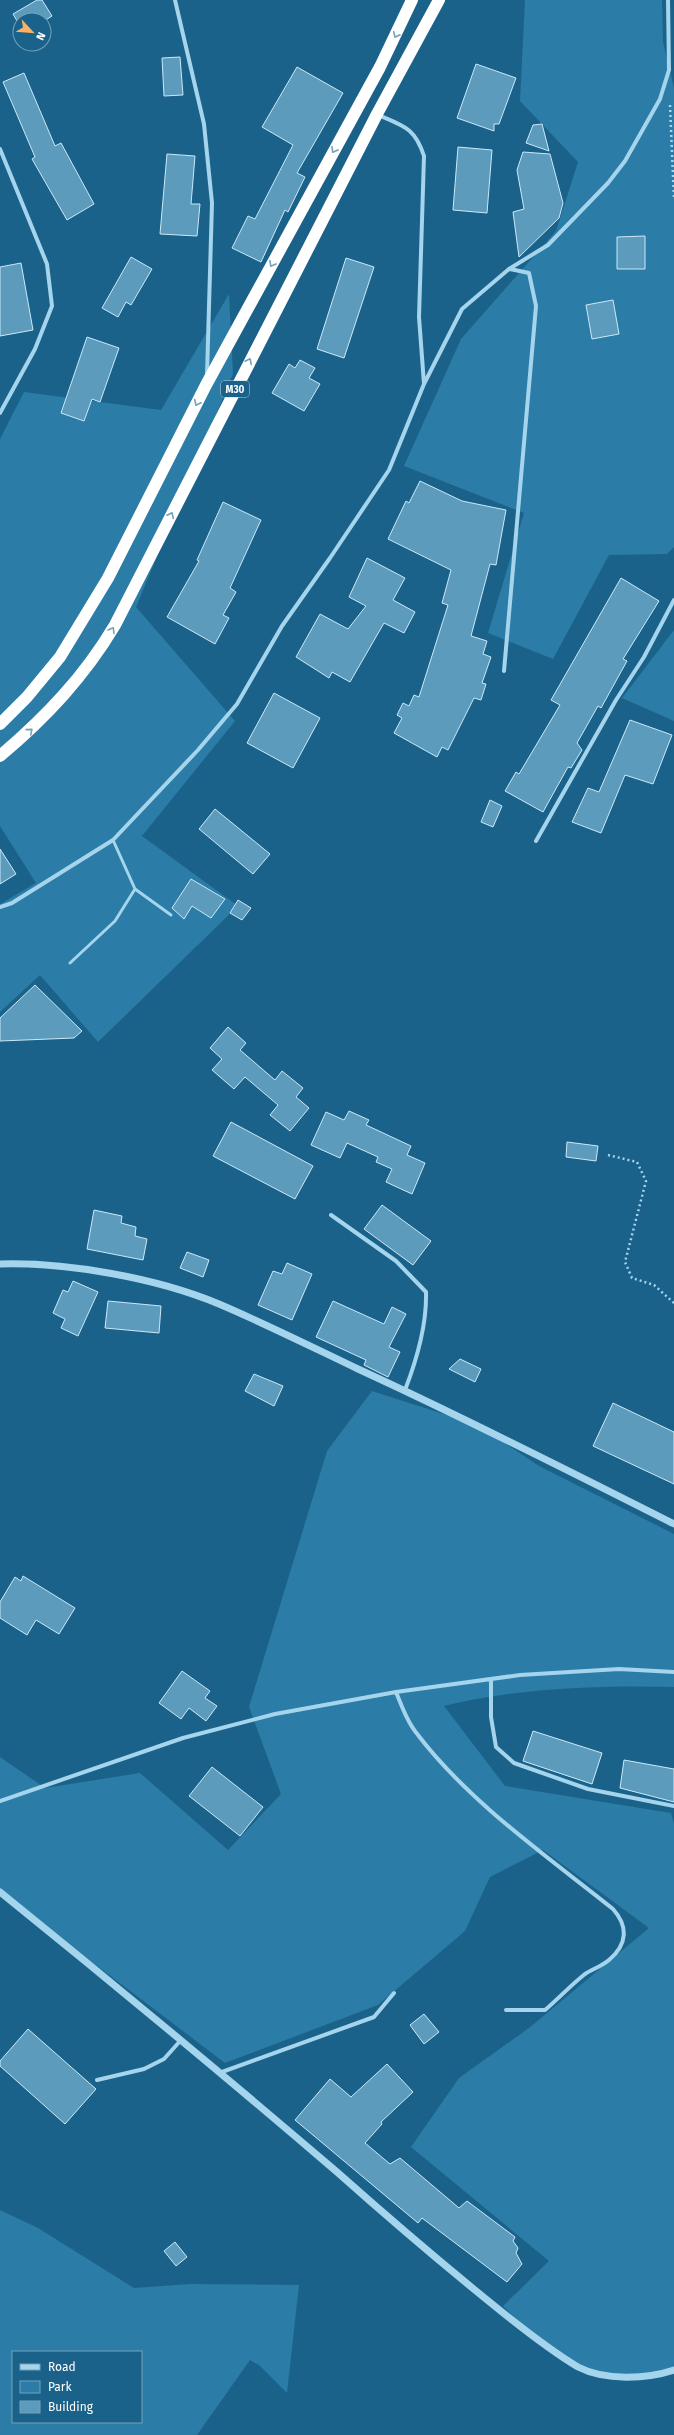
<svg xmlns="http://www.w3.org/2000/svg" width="674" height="2435" font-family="'Fira Sans',sans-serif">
	<rect width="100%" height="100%" fill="#1b628a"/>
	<!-- green -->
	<path fill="#2b7ca6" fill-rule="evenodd" d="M 525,0 L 662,0 L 663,42 L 674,88 L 674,547 L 667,554 L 609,555 L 553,659 L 488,633 L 524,513 L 404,466 L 461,339 L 556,231 L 578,162 L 520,101 Z
		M 229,294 L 233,374 L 136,607 L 235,721 L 142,836 L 238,906 L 98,1042 L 40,975 L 0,1012 L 0,904 L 36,883 L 0,826 L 0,439 L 24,392 L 161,410 Z
		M 674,630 L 674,721 L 622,698 Z
		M 372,1391 L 478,1425 L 539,1466 L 674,1534 L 674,1687 C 600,1685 516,1688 444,1706 L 505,1786 L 671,1813 L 674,1824 L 674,2369 L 644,2376 L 594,2372 L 548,2350 L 503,2306 L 549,2261 L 411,2147 L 459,2078 L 529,2028 L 649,1928 L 543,1850 L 490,1877 L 465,1931 L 378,2005 L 225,2063 L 0,1892 L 0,1757 L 45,1788 L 140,1773 L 228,1850 L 281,1794 L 249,1707 L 327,1451 Z
		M 0,2210 L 38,2228 L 134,2288 L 190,2284 L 299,2285 L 287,2393 L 259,2365 L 250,2360 L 197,2435 L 0,2435 ZM 13,2352 L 141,2352 L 141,2422 L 13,2422 Z"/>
	<!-- building -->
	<path fill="#5d9bbd" stroke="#cae9f9" d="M 37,0 L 42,0 L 52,16 L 44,21 L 20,20 L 20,26 L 13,14 Z
		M 180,57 L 183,95 L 164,96 L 162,58 Z
		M 476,64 L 516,78 L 499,124 L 494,124 L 494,131 L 457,118 Z
		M 297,67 L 343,93 L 297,173 L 305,177 L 288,212 L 285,210 L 261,262 L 232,248 L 248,216 L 255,219 L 293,145 L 262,127 Z
		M 24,73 L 55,146 L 61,143 L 94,204 L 67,220 L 32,159 L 35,157 L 3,82 Z
		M 542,124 L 549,151 L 526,143 L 533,125 Z
		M 458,147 L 492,150 L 487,213 L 453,210 Z
		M 523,152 L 550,154 L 563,203 L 559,218 L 519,257 L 513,212 L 524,209 L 517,170 Z
		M 167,154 L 195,156 L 191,204 L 200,204 L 197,236 L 160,234 Z
		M 645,236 L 645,269 L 617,269 L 617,237 Z
		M 131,257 L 152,269 L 131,305 L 126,302 L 118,317 L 102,308 Z
		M 346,258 L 374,267 L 344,358 L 317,349 Z
		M 21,263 L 33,330 L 0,336 L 0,267 Z
		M 613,300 L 619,334 L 592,339 L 586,305 Z
		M 87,337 L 119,348 L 100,402 L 92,399 L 84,421 L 61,413 Z
		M 300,360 L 315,368 L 309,378 L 320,384 L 304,411 L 272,393 L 289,364 L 295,368 Z
		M 420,481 L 462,501 L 506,510 L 496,565 L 490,564 L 471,636 L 487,641 L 483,654 L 491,657 L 482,683 L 486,684 L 481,700 L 474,698 L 448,750 L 442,747 L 437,757 L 394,733 L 402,718 L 397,715 L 403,703 L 409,706 L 414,695 L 419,697 L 448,605 L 442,603 L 451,570 L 388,539 L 406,501 L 409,503 Z
		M 223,502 L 261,520 L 230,588 L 236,592 L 223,615 L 229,618 L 215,644 L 167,617 L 199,561 L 197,560 Z
		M 367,558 L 405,578 L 393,600 L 415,612 L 404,633 L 384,623 L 350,682 L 332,672 L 329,678 L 296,657 L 320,614 L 348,629 L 366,606 L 349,597 Z
		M 621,578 L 659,601 L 623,659 L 627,661 L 601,708 L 598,706 L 577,743 L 582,750 L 571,768 L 568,767 L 543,812 L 505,791 L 516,772 L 519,774 L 560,705 L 551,700 Z
		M 274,693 L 320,718 L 293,768 L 247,743 Z
		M 630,720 L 672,735 L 653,784 L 625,775 L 601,833 L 572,822 L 588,788 L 599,792 Z
		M 490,800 L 502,806 L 493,827 L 481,822 Z
		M 215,809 L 270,854 L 253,874 L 199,829 Z
		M 0,849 L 16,874 L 0,884 Z
		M 191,879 L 225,899 L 211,918 L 192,906 L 184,919 L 172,908 Z
		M 238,900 L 251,908 L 242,920 L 230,913 Z
		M 35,985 L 82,1031 L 74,1038 L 0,1041 L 0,1018 Z
		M 228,1027 L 246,1043 L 240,1050 L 275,1080 L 282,1071 L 303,1088 L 296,1097 L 309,1108 L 290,1131 L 270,1115 L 278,1105 L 245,1077 L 234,1089 L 212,1070 L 222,1059 L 210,1048 Z
		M 349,1111 L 369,1120 L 366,1125 L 411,1146 L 407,1155 L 425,1163 L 412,1194 L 386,1182 L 392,1169 L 376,1162 L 378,1157 L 347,1143 L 340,1158 L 311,1145 L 326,1112 L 344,1120 Z
		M 231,1122 L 313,1166 L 295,1199 L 213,1156 Z
		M 567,1142 L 598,1146 L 596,1161 L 566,1157 Z
		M 382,1205 L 431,1241 L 413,1265 L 364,1229 Z
		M 94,1210 L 122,1216 L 121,1223 L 136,1227 L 135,1236 L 147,1239 L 143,1260 L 87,1249 Z
		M 187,1252 L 209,1260 L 203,1277 L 180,1268 Z
		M 287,1263 L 312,1274 L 292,1320 L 258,1305 L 273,1271 L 282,1274 Z
		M 73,1281 L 98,1292 L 78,1336 L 61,1328 L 65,1319 L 53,1313 L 63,1290 L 68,1292 Z
		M 108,1301 L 161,1306 L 159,1333 L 105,1328 Z
		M 333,1301 L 384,1324 L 392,1307 L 406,1314 L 389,1347 L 400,1352 L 388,1377 L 364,1365 L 366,1360 L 316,1337 Z
		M 460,1359 L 481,1369 L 475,1382 L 449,1369 Z
		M 254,1374 L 283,1386 L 274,1406 L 245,1391 Z
		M 613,1403 L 674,1432 L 674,1484 L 593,1446 Z
		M 23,1576 L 75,1608 L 59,1634 L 36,1620 L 27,1635 L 0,1618 L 0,1602 L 15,1577 L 21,1581 Z
		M 182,1671 L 210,1691 L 205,1698 L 217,1706 L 206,1721 L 189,1708 L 181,1719 L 159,1703 Z
		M 533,1731 L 602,1753 L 592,1784 L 523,1761 Z
		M 624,1760 L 674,1769 L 674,1802 L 620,1788 Z
		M 212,1767 L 263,1807 L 240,1836 L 189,1796 Z
		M 424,2014 L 439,2032 L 424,2044 L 410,2025 Z
		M 28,2029 L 96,2089 L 65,2124 L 0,2066 L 0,2061 Z
		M 387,2064 L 413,2092 L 381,2122 L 382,2124 L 365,2143 L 390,2164 L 400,2158 L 459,2208 L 467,2201 L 515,2237 L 513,2241 L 518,2248 L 516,2253 L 522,2264 L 507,2282 L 422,2218 L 418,2223 L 295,2120 L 330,2079 L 351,2097 Z
		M 175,2242 L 187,2257 L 176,2266 L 164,2251 Z"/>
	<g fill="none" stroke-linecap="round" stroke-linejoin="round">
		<!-- path -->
		<path stroke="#a5d4ed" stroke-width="2.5" stroke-dasharray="2 3" stroke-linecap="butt" d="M 670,105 L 674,200
			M 608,1155 L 637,1162 L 646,1181 L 625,1262 L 632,1278 L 654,1285 L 674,1303"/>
		<!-- service -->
		<path stroke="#a5d4ed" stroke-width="3" d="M 113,840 L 135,889 L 171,915
			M 70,963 L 115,921 L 135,889"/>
		<!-- minor -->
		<path stroke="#a5d4ed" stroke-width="4" d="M 175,0 L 204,124 L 212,203 L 207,375
			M 0,149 L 47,264 L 52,306 L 35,349 L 0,413
			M 424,384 L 462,309 L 509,269 L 548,245 L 608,183 L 625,161 L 660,99 L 669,70 L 668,0
			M 504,671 L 536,306 L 529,273 L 510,269
			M 536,841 L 616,700 L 644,657 L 674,600
			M 0,907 L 12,903 L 113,840 L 198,750 L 237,704 L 282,626 L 330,558 L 389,470 L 424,384 L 419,317 L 424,156 C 415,128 404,126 378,115
			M 331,1215 L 396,1261 L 426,1292 C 427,1326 417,1359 405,1390
			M 491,1680 L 491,1717 L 496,1747 L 514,1763 L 588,1789 L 674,1806
			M 396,1692 C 402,1707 408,1723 418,1735 C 469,1802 548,1857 613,1909 C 628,1926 628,1944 609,1960 C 602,1966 593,1969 585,1974 C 571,1985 559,1998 545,2010 L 506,2010
			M 0,1801 L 183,1738 L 275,1714 L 396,1692 L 520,1675 L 619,1669 L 674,1672
			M 222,2072 L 374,2017 L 394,1993
			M 97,2080 L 144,2069 L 164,2059 L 181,2040"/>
		<!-- tertiary -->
		<path stroke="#a5d4ed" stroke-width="7" d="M 0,1264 C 67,1262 157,1278 219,1304 C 266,1324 312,1347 358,1369 C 465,1418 569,1471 674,1524
			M 0,1892 C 114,1984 226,2077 337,2172 C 391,2220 446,2267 502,2312 C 527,2332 551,2351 578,2367 C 605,2381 647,2379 674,2370"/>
		<!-- motorway -->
		<path stroke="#fff" stroke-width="12" d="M 0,724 L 27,697 L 60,657 L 108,578 L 206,385 L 380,67 L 412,0
			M 0,756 C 46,717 84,677 115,625 L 377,114 L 439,0"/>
	</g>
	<!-- one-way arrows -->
	<defs><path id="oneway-chevron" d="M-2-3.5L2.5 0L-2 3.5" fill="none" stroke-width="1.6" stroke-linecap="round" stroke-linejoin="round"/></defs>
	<g stroke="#76a1b9">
		<use href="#oneway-chevron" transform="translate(396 35) rotate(116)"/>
		<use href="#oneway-chevron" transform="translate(334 150) rotate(119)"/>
		<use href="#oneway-chevron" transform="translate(272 264) rotate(119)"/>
		<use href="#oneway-chevron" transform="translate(249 361) rotate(-63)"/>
		<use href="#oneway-chevron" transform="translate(197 403) rotate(117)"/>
		<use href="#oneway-chevron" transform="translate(171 515) rotate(-64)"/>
		<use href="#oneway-chevron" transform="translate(112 630) rotate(-59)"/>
		<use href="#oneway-chevron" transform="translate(30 731) rotate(-41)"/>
	</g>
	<g text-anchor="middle" stroke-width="3.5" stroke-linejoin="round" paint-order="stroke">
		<!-- shield labels -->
		<rect fill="#1b628a" stroke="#bbd0dc" stroke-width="1" x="221" y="381" width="28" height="16" rx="3"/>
		<g font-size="10" font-weight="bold" fill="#fff">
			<text x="235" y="393">M30</text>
		</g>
	</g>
	<!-- legend -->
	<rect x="12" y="2351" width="130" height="72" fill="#1b628a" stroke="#76a1b9"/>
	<rect x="20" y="2364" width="20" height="6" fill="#a5d4ed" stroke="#76a1b9"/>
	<text x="48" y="2371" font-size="12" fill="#ffffff">Road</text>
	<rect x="20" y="2381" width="20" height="12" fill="#2b7ca6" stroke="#76a1b9"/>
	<text x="48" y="2391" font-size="12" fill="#ffffff">Park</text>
	<rect x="20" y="2401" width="20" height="12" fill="#5d9bbd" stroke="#76a1b9"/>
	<text x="48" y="2411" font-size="12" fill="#ffffff">Building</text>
	<!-- north arrow -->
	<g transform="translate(32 32) rotate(116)"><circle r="19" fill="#1b628a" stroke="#76a1b9"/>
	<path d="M0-3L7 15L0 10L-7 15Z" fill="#feb162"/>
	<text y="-6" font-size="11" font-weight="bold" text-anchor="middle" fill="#ffffff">N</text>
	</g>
</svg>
